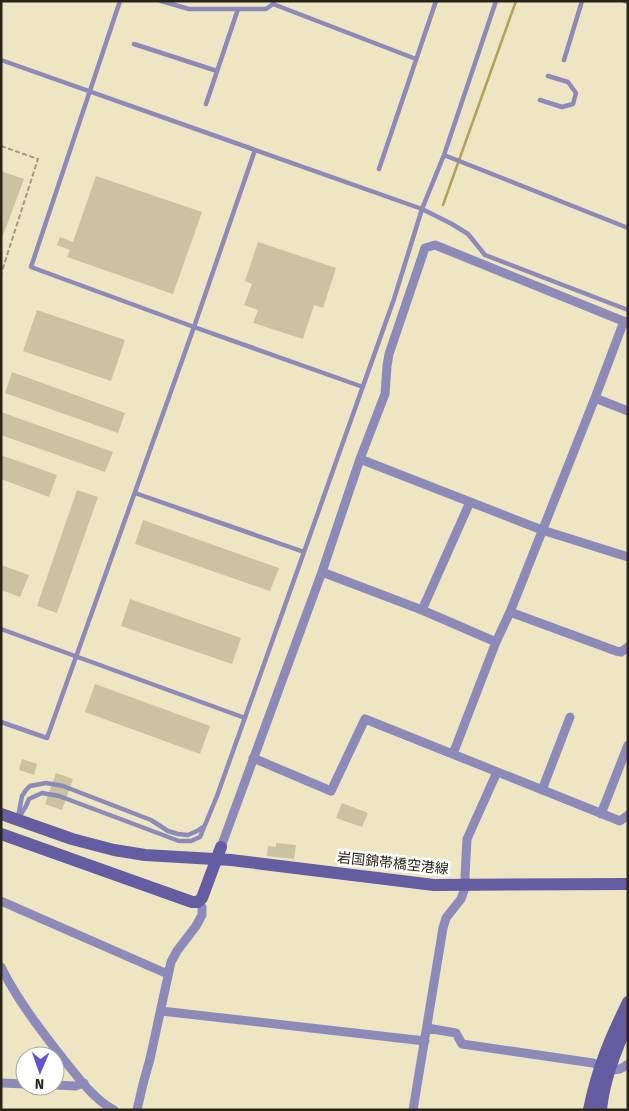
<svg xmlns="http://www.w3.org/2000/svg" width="629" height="1111" font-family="'Fira Sans','Noto Sans JP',sans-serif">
	<rect width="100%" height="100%" fill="#eee6c3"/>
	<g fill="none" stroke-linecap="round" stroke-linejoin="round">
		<!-- stream -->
		<path stroke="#b2a159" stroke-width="2.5" d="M 443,205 L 516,1"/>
	</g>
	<!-- building -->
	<path fill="#cac2a0" d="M 1,171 L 24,179 L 1,241 Z
		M 96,176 L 202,212 L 173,294 L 67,257 L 70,250 L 57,245 L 60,237 L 73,242 Z
		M 258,242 L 336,268 L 323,308 L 314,305 L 303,339 L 253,323 L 258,310 L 244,305 L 252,284 L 245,281 Z
		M 37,310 L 125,340 L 111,381 L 23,351 Z
		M 12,372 L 125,413 L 118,433 L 5,393 Z
		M 1,412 L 113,452 L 105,472 L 1,435 Z
		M 1,455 L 57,475 L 49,497 L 1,479 Z
		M 77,490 L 98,497 L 57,613 L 37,606 Z
		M 143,520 L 279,568 L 270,591 L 135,544 Z
		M 1,565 L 29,575 L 20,597 L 1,590 Z
		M 130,599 L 241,638 L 232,664 L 121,626 Z
		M 95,684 L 210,726 L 200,754 L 85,712 Z
		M 22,759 L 37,764 L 34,775 L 19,770 Z
		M 56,773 L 73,779 L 62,810 L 45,804 Z
		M 342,803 L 368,813 L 362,827 L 336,818 Z
		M 276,843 L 296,845 L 294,859 L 267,856 L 268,846 L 276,847 Z"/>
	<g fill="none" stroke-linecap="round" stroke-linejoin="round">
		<!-- path -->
		<path stroke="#a19a80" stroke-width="2" stroke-dasharray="5 2.5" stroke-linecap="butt" d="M 1,146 L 38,159 L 1,274"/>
		<!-- lane -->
		<path stroke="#8c8ab9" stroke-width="4.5" d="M 120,1 L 31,267 L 194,327 L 363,387
			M 161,1 L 189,9 L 266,9 L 273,4 L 274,1
			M 625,1 L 628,2
			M 273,4 L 416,59
			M 134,44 L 217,71
			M 1,60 L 422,209 L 452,224 L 468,234 L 485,255 L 628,310
			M 564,60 L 582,1
			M 540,100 L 562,107 L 573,104 L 576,93 L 568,82 L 548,76
			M 206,104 L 238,9
			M 444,155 L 628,228
			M 379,169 L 436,1
			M 135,493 L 304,552
			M 1,629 L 245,718
			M 1,722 L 47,738 L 194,327 L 255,150
			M 18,817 L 22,796 L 26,790 L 30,786 L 46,783 L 63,786 L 151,820 L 168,831 L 178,834 L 188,835 L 197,831 L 203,827
			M 18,819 L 26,806 L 29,799 L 42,793 L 59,796 L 179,841 L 191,841 L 200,837 L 217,796 L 304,552 L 394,299 L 422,209 L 444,155 L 496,1"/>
		<!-- street -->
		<path stroke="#8c8ab9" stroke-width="9" d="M 595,398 L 628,411
			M 360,459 L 385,394 L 387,366 L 389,354 L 425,248 L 435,245 L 628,323
			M 322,572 L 422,610 L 496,642
			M 422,610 L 470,502
			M 510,612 L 616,651 L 621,652 L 628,647
			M 453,754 L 496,642 L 510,612 L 595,398 L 624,321
			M 253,758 L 331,791 L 365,719 L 620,821 L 628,815
			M 542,790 L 570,717
			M 601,814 L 628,745
			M 221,847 L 322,572 L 360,459 L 542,530 L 628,557
			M 1,901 L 163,972 L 168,973
			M 1,967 C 19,1003 43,1033 68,1065 C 81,1081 95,1100 114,1110
			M 161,1011 L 425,1041
			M 427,1028 L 456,1033 L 462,1044 L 593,1063 C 607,1068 615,1075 628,1064
			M 1,1083 L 25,1084
			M 55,1085 L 75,1086 L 84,1083
			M 137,1110 L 143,1084 L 150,1059 L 171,962 L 177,951 L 196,926 L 202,915 L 202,907 L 198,902
			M 413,1110 L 443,928 L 446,918 L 461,899 L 466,885 L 465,876 L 467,839 L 497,772"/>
		<!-- secondary -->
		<path stroke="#645da1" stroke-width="12" d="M 1,814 L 72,839 L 114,850 L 145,855 L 231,860 L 434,885 L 628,884
			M 1,834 L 192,902 L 198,902 L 202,898 L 221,847
			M 589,1110 C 597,1069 610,1039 628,1002
			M 601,1110 C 604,1080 615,1051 628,1024"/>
	</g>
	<g text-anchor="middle" stroke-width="5" stroke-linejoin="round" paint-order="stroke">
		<!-- street labels -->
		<g font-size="14" fill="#282518" stroke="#fff">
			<text transform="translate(393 863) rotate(6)" y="5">岩国錦帯橋空港線</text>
		</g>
	</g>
	<!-- border -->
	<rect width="629" height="1111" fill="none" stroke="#282518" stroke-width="5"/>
	<!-- north arrow -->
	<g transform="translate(40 1071) rotate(182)"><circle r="24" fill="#ffffff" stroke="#a9a8a3"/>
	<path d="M0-4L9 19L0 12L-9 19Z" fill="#6753cc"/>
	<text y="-8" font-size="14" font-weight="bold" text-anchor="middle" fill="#282518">N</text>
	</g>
</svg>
